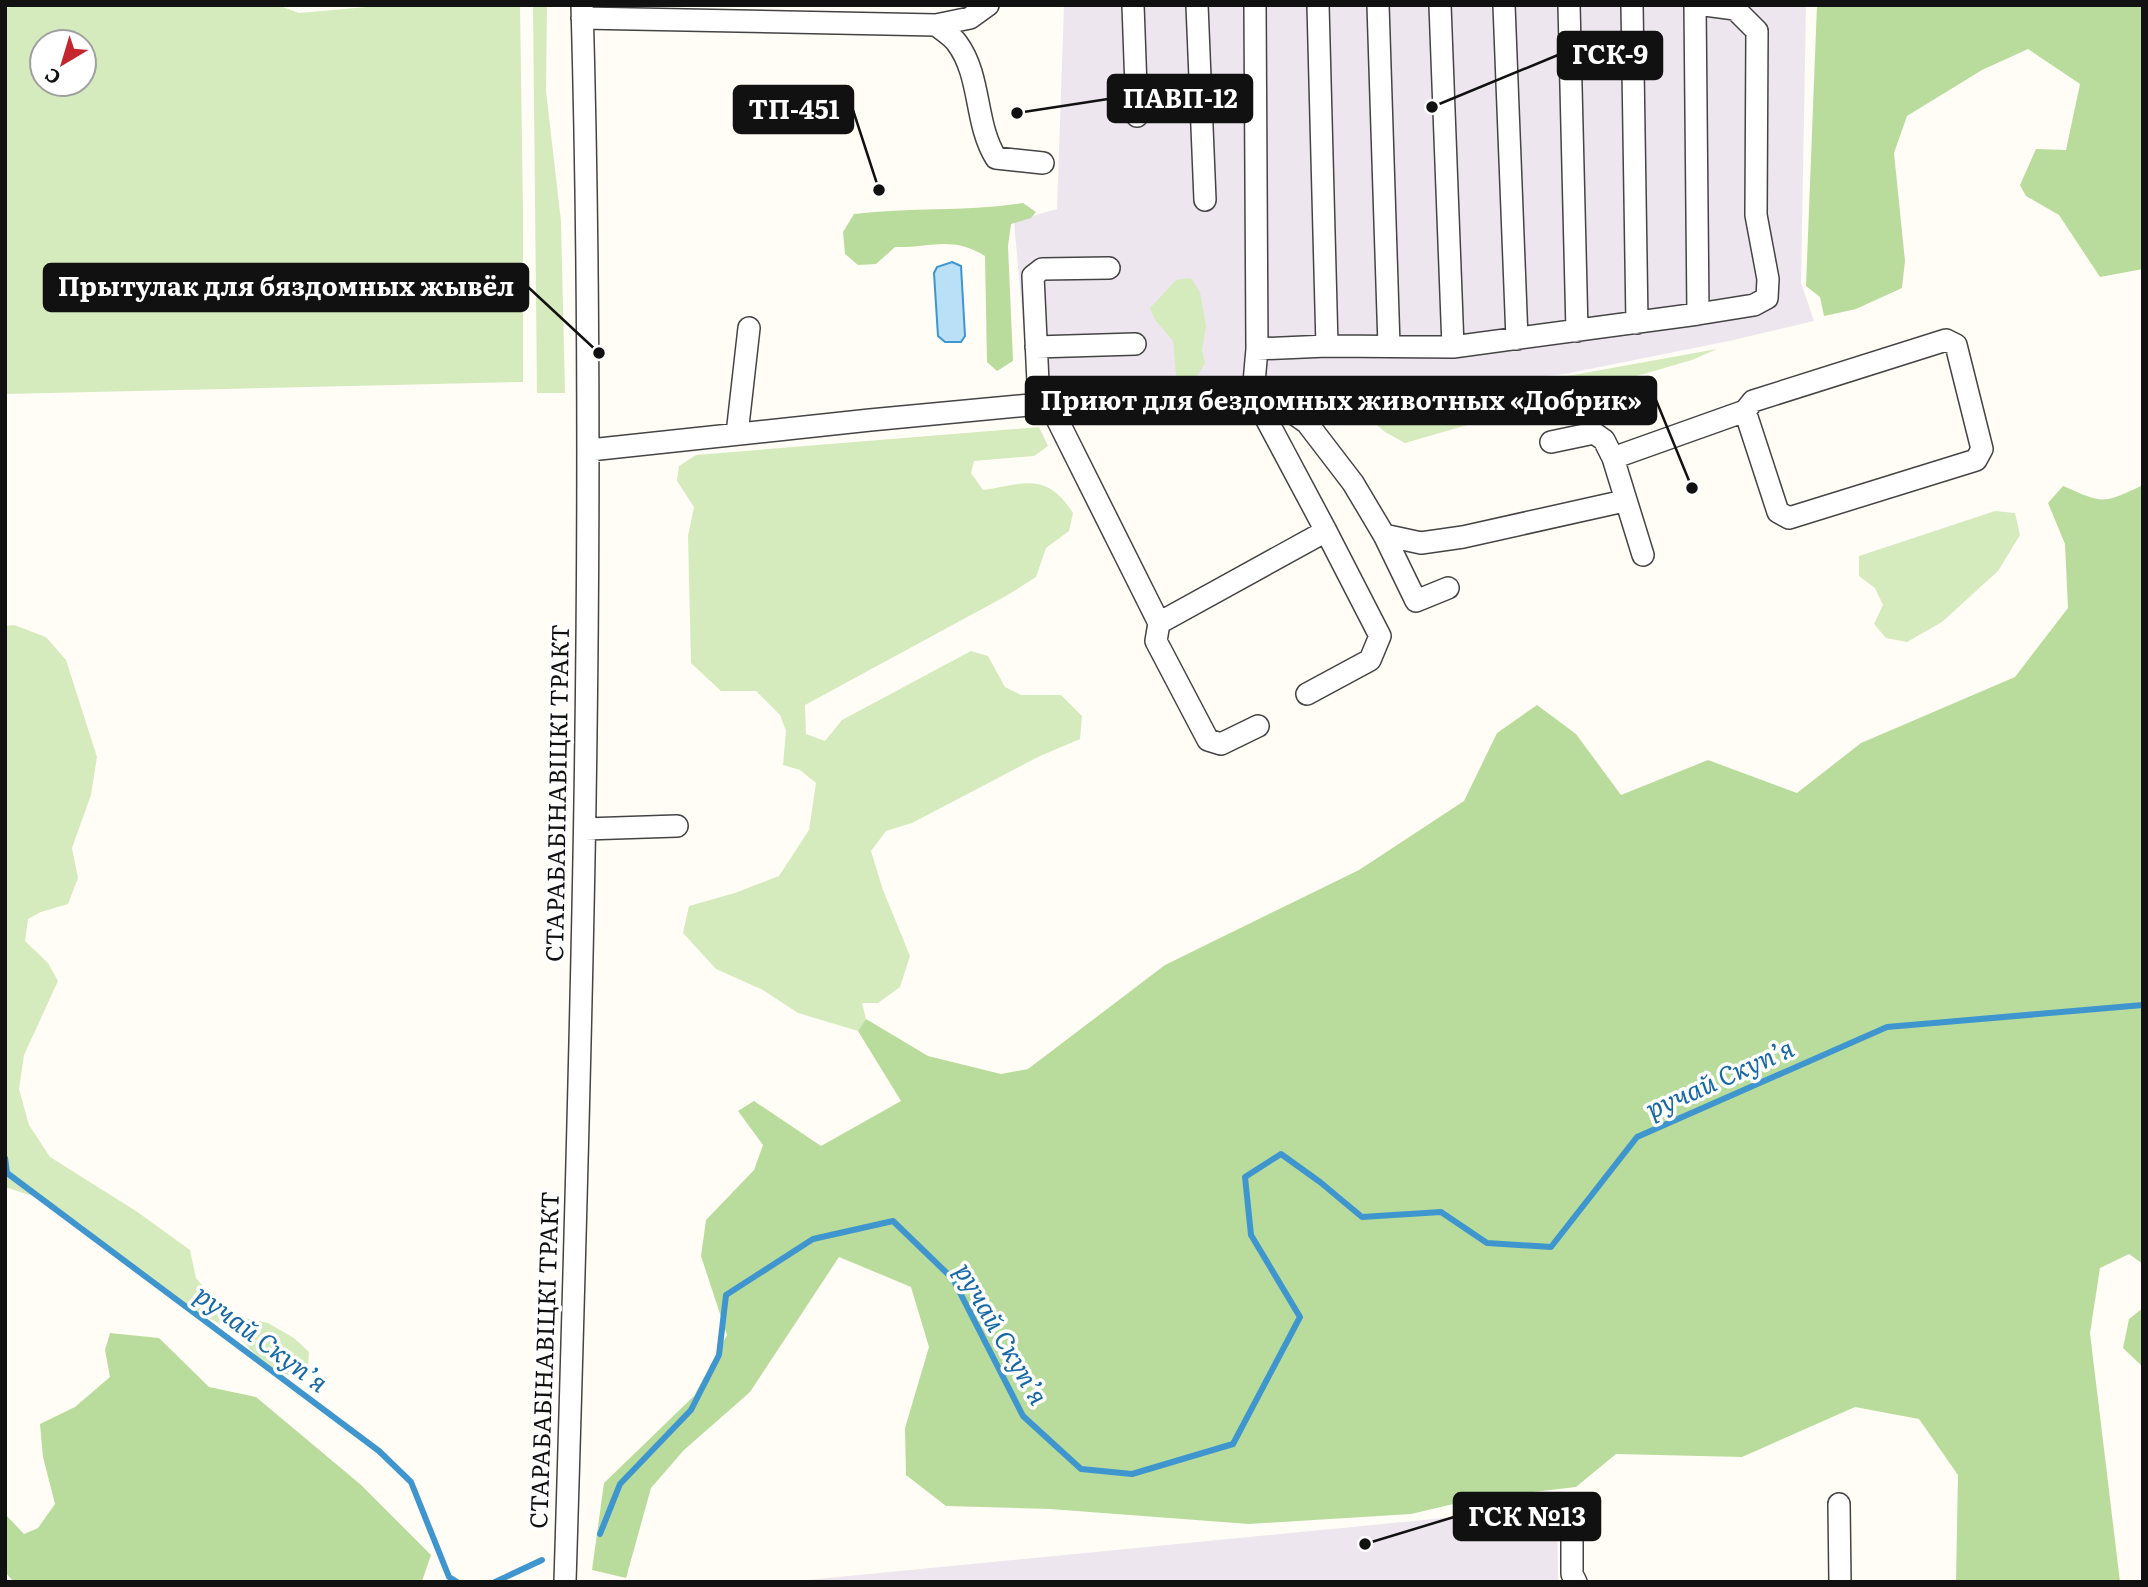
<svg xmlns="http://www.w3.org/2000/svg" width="2148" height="1587" font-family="Literata,serif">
	<rect width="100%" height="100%" fill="#fffdf5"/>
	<!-- industrial -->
	<path fill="#eee6ef" d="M 1064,5 L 1806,5 L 1801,283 L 1814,321 L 1729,341 L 1565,374 L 1455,384 L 1283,385 L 1029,392 L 1014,221 L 1057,209 Z
		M 1557,1507 L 1558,1582 L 787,1582 Z"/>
	<!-- green -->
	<path fill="#d5ebbd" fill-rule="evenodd" d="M 22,5 L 277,5 L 299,13 L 389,5 L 520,5 L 523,213 L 523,382 L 5,394 L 5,8 ZM 84,42 L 84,84 L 42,84 L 42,42 Z
		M 533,5 L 547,5 L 546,91 L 561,221 L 565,393 L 537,393 Z
		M 1191,278 L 1200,292 L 1206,326 L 1202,350 L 1205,363 L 1198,375 L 1188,381 L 1176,375 L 1173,341 L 1155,320 L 1150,308 L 1176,280 Z
		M 1717,349 L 1692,360 L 1405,443 L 1385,432 L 1359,410 L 1355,391 L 1450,388 L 1562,377 Z
		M 1039,427 L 1048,446 L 1034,456 L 974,461 L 971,473 L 983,490 C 1025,483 1047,472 1073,513 L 1069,531 L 1046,548 L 1036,577 L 1006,596 L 805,705 L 806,734 L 825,741 L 842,720 L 971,651 L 988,656 L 1005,687 L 1021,695 L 1061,695 L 1082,716 L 1080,739 L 1038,757 L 912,823 L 886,831 L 871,851 L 883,890 L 910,956 L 900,987 L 878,1003 L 862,1003 L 866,1019 L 858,1031 L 798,1013 L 763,990 L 716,969 L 683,933 L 689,906 L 735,893 L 779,876 L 809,830 L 816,783 L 800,770 L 783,765 L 786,731 L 780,715 L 756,691 L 721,691 L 691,663 L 688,536 L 694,507 L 677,481 L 679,466 L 696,455 Z
		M 1995,511 L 2015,513 L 2020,535 L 1998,571 L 1942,622 L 1907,642 L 1886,638 L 1874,624 L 1883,605 L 1875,588 L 1859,576 L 1859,556 Z
		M 14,625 L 46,637 L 66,660 L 97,757 L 91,795 L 72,848 L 78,878 L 68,904 L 41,912 L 28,919 L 25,941 L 48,963 L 58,981 L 24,1055 L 19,1089 L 29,1125 L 50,1157 L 136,1211 L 190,1250 L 196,1278 L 213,1299 L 240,1317 L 268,1323 L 294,1338 L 309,1352 L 308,1369 L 296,1378 L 267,1367 L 232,1330 L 197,1312 L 157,1286 L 120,1258 L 81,1224 L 42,1199 L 5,1187 L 5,626 Z"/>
	<!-- forest -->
	<path fill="#b9dc9c" d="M 1817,5 L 2143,5 L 2143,269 L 2100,277 L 2059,215 L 2026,196 L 2020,185 L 2036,149 L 2066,150 L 2080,84 L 2028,49 L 1982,70 L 1907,116 L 1894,153 L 1905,261 L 1902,288 L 1856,309 L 1824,316 L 1820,297 L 1806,286 Z
		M 1023,203 L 1036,212 L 1031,218 L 1011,224 L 1008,246 L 1013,361 L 997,371 L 987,362 L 985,256 C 952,235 930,248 895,247 L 876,264 L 858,265 L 845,254 L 843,232 L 854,214 C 911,207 967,212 1023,203 Z
		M 2143,485 L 2143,1264 L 2129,1254 L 2100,1268 L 2090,1333 L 2120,1582 L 1956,1582 L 1958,1475 L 1919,1419 L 1855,1407 L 1742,1457 L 1616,1454 L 1576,1487 L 1479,1498 L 1411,1514 L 1249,1524 L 1050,1509 L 946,1506 L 906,1475 L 905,1428 L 929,1347 L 911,1287 L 839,1257 L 750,1392 L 684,1450 L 651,1488 L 626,1578 L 592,1570 L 604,1483 L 694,1396 L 727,1335 L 701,1256 L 706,1220 L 754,1170 L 763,1145 L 738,1111 L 754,1101 L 821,1146 L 901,1101 L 858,1031 L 866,1019 L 928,1056 L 1001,1074 L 1028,1069 L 1165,965 L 1359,870 L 1464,801 L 1497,733 L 1537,705 L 1576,734 L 1621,795 L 1708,760 L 1797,793 L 1861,743 L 2015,677 L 2068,608 L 2065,544 L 2048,503 L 2063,486 C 2104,504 2103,504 2143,485 Z
		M 2143,1308 L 2143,1367 L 2123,1348 L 2129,1319 Z
		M 110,1333 L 159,1338 L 209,1387 L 256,1397 L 360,1484 L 431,1555 L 422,1581 L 14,1582 L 5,1572 L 5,1514 L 24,1534 L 38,1528 L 55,1504 L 43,1457 L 40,1424 L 75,1407 L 110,1377 L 105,1350 Z"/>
	<!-- water -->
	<path fill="#b9e0f7" stroke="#3f96cf" stroke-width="2" d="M 952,262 L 961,266 L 965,336 L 961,342 L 945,342 L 938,336 L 934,273 L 937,267 Z"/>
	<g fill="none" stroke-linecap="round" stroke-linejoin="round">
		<!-- stream -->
		<path stroke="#3f96cf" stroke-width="6" d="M 5,1158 L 7,1173 L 379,1451 L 411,1482 L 449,1577 L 457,1582
			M 600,1534 L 620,1484 L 691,1410 L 719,1355 L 726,1295 L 813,1239 L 893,1221 L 953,1279 L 1023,1416 L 1081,1469 L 1132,1474 L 1233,1444 L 1300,1317 L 1251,1235 L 1245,1177 L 1281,1154 L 1320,1182 L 1362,1217 L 1441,1212 L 1487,1243 L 1551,1247 L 1637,1137 L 1887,1027 L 2143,1005
			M 495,1582 L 542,1560"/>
		<defs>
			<path id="minor" d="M 1133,5 L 1137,116
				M 1197,5 L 1205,200
				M 1255,5 L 1257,349 L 1253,394 L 1326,531
				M 1318,5 L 1327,346
				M 1378,5 L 1389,346
				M 1440,5 L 1453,347
				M 1504,5 L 1517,339
				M 1569,5 L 1577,331
				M 1632,5 L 1637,323
				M 1695,5 L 1698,314
				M 582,18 L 936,25 C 942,30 952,36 957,43 C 982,77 974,123 996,158 L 1043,163
				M 936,25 L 970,18 L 988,5
				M 1036,347 L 1135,344
				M 1257,349 L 1327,346 L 1453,347 L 1698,314 L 1754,305 L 1767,298 L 1768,279 L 1756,215 L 1757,31 L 1735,9 L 1705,5
				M 1049,403 L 1159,623
				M 1039,404 L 1033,276 L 1042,269 L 1109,268
				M 737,434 L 749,328
				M 1551,442 L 1594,433 L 1604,440 L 1613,458 L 1643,555
				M 590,450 L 870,420 L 1135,395 L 1253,394 L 1270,397 L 1307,423 L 1353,483 L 1384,535 L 1421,543 L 1463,537 L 1624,501
				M 1613,458 L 1745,411 L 1753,401 L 1946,340 L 1956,345 L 1982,449 L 1976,460 L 1789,518 L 1778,512 L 1745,411
				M 1384,535 L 1416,601 L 1448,588
				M 1258,726 L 1221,744 L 1208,740 L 1156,641 L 1159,623 L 1326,531 L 1380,636 L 1370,660 L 1307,694
				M 585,829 L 677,826
				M 1839,1504 L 1840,1582
				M 1572,1528 L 1572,1574 L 1576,1582
				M 565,1582 C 581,1056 597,531 582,5"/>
		</defs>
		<!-- minor casing -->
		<use href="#minor" stroke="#444" stroke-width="24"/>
		<!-- minor -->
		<use href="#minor" stroke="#fff" stroke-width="21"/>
	</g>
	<g text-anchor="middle" stroke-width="7" stroke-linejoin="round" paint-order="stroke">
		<!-- street labels -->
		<g font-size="24" fill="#111" stroke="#fff">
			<text transform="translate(558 793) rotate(-89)" y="8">СТАРАБАБІНАВІЦКІ ТРАКТ</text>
			<text transform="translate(545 1360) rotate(-88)" y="8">СТАРАБАБІНАВІЦКІ ТРАКТ</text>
		</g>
		<!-- water labels -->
		<g font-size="26" font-style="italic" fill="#1768a6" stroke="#fff">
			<text transform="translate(1720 1079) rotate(-24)" y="9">ручай Скупʼя</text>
			<text transform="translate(1001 1334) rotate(60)" y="9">ручай Скупʼя</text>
			<text transform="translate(261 1339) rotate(37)" y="9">ручай Скупʼя</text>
		</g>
	</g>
	<!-- callouts -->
	<path fill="none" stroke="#111" stroke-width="2.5" d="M1432 107L1558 55M1017 113L1108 99M879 190L853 110M599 353L528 287M1692 488L1656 400M1365 1544L1454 1517"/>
	<g fill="#111" stroke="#fff" stroke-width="2.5">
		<circle cx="1432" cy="107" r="7"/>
		<circle cx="1017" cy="113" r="7"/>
		<circle cx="879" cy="190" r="7"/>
		<circle cx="599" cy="353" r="7"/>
		<circle cx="1692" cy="488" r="7"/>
		<circle cx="1365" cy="1544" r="7"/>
	</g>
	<g fill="#111" stroke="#111" stroke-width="2.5">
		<rect x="1558" y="32" width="104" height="47" rx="7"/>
		<rect x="1108" y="75" width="144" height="47" rx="7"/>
		<rect x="734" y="86" width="119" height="47" rx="7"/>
		<rect x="44" y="264" width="484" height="47" rx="7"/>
		<rect x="1026" y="377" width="630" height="47" rx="7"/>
		<rect x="1454" y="1493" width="146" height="47" rx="7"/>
	</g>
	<g font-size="26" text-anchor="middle" font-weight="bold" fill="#fff">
		<text x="1610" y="64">ГСК-9</text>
		<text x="1180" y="108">ПАВП-12</text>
		<text x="794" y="119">ТП-451</text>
		<text x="286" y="296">Прытулак для бяздомных жывёл</text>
		<text x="1341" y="410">Приют для бездомных животных «Добрик»</text>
		<text x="1527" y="1526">ГСК №13</text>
	</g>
	<!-- border -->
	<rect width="2148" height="1587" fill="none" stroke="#111111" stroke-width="14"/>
	<!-- north arrow -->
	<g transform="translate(63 63) rotate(218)"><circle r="33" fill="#ffffff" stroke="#a0a0a0" stroke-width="2"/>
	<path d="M0-5L12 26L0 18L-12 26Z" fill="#c4262e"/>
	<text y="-10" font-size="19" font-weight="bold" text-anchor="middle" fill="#111111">С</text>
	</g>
</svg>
